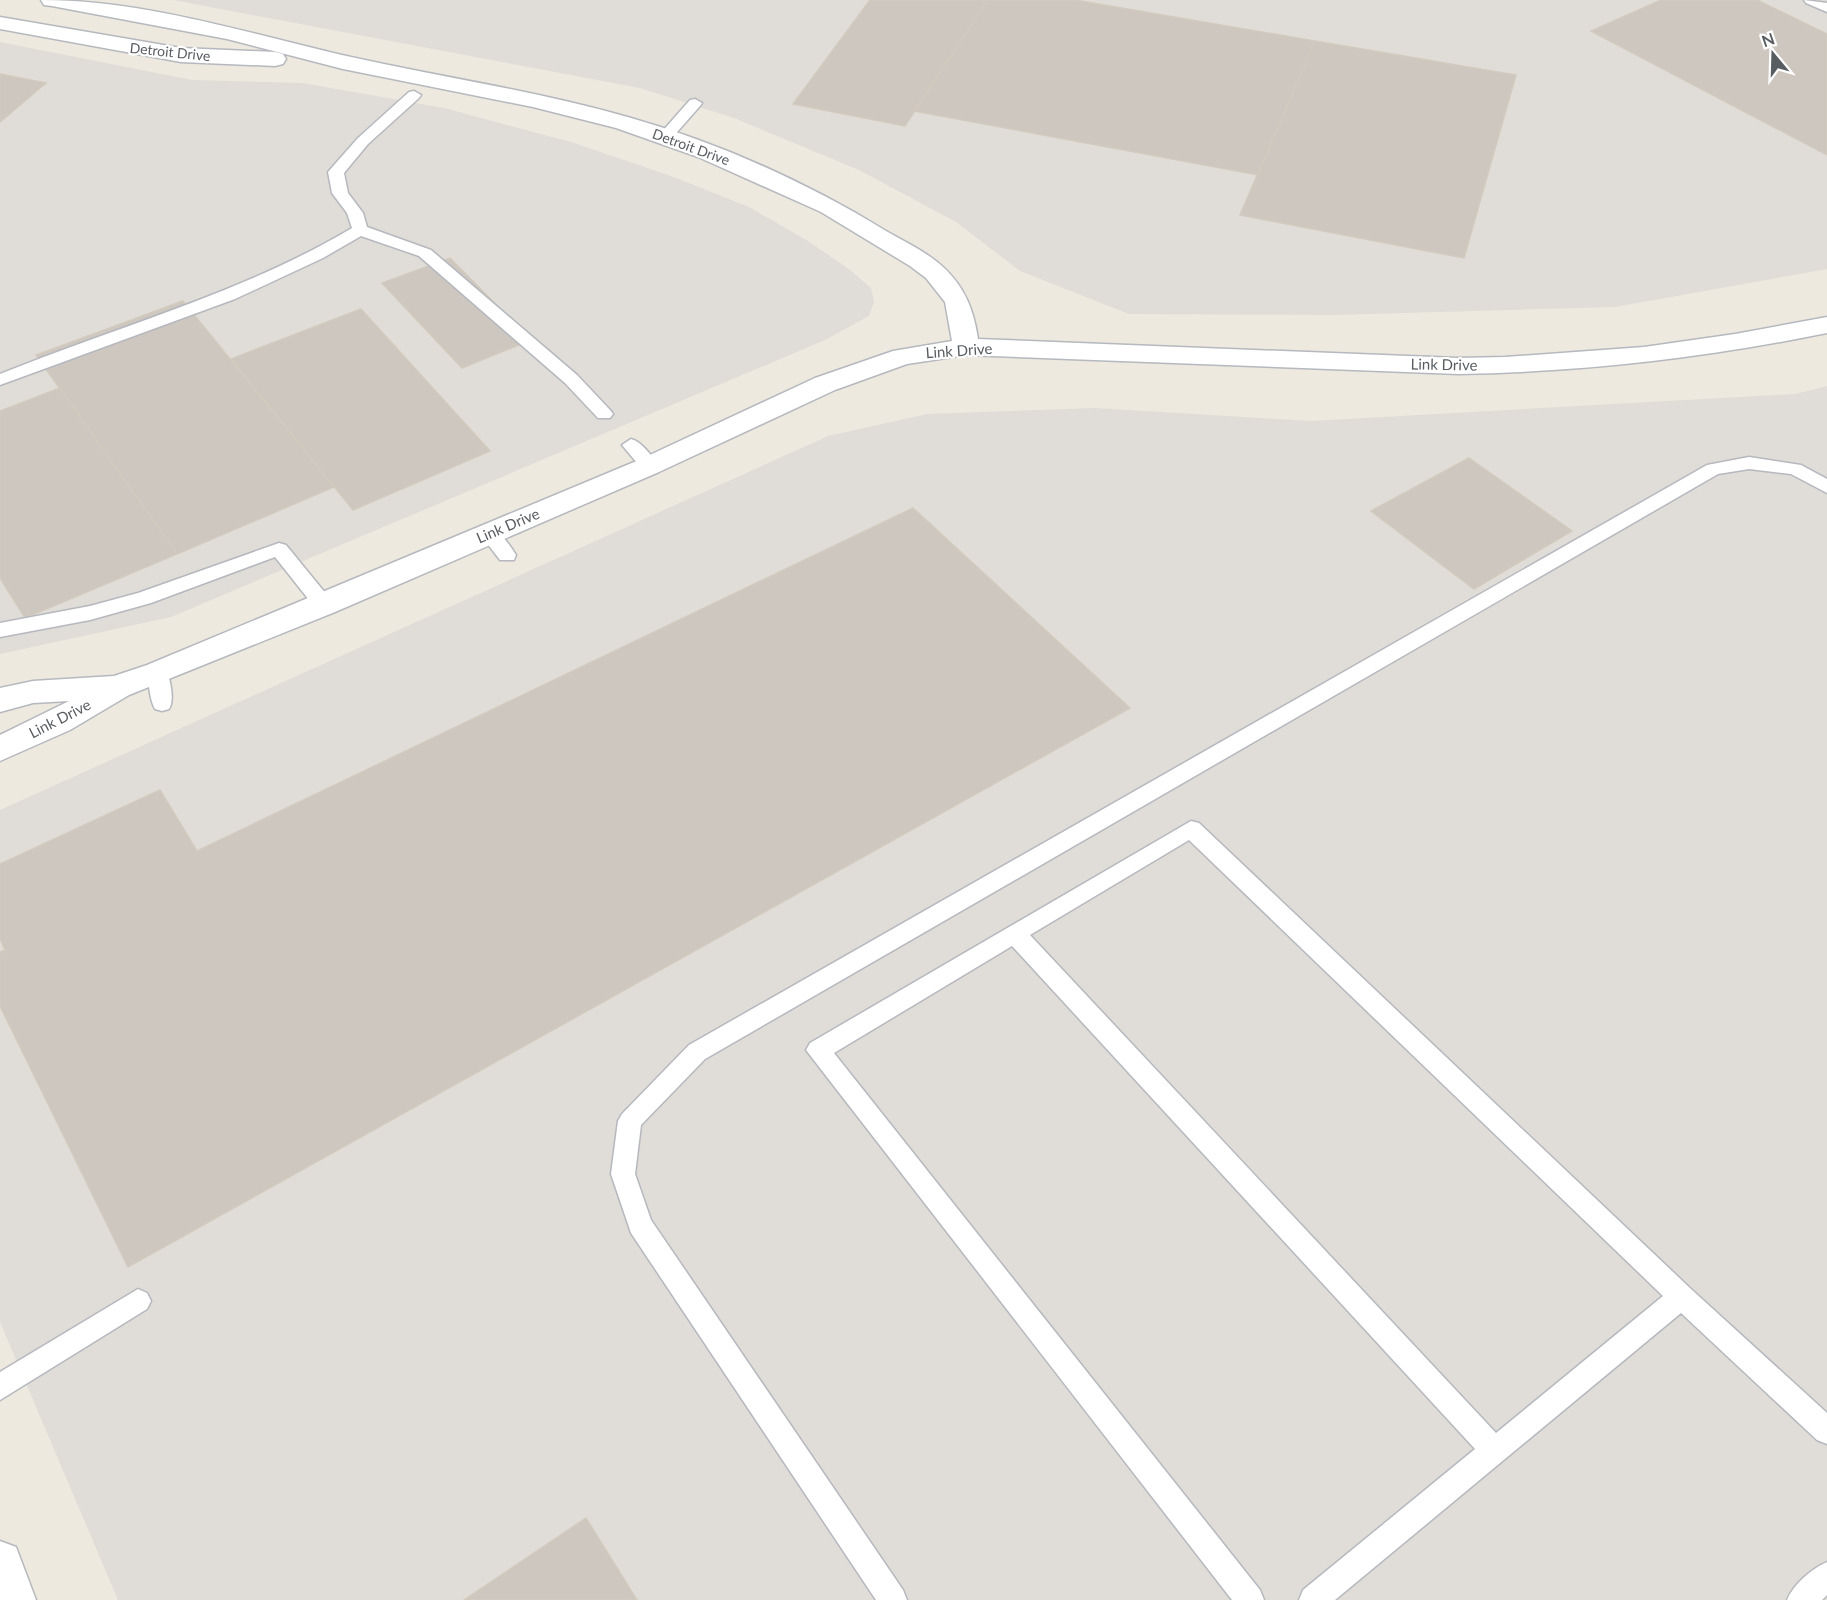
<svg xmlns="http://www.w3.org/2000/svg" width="1827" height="1600" font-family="Lato,sans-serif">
	<rect width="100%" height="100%" fill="#ede9df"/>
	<!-- industrial -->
	<path fill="#e0dcd7" d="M 173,0 L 1827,0 L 1827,269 L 1615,307 L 1334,315 L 1129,314 L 1020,271 L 956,222 L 859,170 L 734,118 L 640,88 Z
		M 0,42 L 192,80 L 303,83 L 444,108 L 571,142 L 671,176 L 749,207 L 808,241 L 850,270 L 871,288 L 874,302 L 869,316 L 825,340 L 171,617 L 0,654 Z
		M 1827,386 L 1827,1600 L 118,1600 L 0,1322 L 0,810 L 828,436 L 927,414 L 1095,408 L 1311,421 L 1795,394 Z"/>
	<!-- building -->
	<path fill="#cdc7c0" stroke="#d2cabd" stroke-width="1.5" d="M 870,0 L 988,0 L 905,126 L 793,104 Z
		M 988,0 L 1075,0 L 1315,41 L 1258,175 L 914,111 Z
		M 1661,0 L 1757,0 L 1827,34 L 1827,155 L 1591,31 Z
		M 1315,41 L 1516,75 L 1464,258 L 1240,215 Z
		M 0,74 L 46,83 L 0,122 Z
		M 450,258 L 531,340 L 462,368 L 382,283 Z
		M 183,301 L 334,487 L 177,554 L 36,355 Z
		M 361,309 L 490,451 L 353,510 L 231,359 Z
		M 60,388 L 177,554 L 25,618 L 0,578 L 0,411 Z
		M 1469,458 L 1572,531 L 1474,589 L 1371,511 Z
		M 913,508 L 1130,708 L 128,1267 L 0,1006 L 0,952 L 5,950 L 0,939 L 0,864 L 160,790 L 197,851 Z
		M 586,1518 L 637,1600 L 464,1600 Z"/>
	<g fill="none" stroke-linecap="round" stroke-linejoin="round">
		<defs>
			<path id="lane" d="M 1804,0 L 1827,3 L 1827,12 L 1806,3 Z
				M 414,91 L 421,95 L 419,98 L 368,144 L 344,173 L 348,193 L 363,213 L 367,227 L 431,250 L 577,375 L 610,410 L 613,414 L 610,418 L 598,418 L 565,383 L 419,256 L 361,236 L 323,258 L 235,299 L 0,385 L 0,374 C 118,326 241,294 352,228 L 347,213 L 332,193 L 328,172 L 358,138 L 409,92 Z
				M 695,99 L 702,103 L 700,106 L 670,140 L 660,140 L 658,137 L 660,134 L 690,100 Z
				M 631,439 C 642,442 652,456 658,466 L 655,470 L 643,470 L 622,445 Z
				M 1749,457 L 1801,465 L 1827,479 L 1827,493 L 1791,474 L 1749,469 L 1718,474 L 705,1059 L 641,1125 L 635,1174 L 651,1220 L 903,1590 L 907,1600 L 876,1600 L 631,1233 L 611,1174 L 618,1121 L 622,1114 L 689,1045 L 1707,465 Z
				M 489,528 C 500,531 510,545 516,555 L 514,560 L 500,560 L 480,534 L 482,530 Z
				M 279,543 L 286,545 L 331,600 L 334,605 L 331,610 L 317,610 L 275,557 L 151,603 L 90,620 L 0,637 L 0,623 L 90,606 L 138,593 Z
				M 158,666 L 165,668 C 170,677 175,700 169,709 L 162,711 L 155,709 C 150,700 146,677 151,668 Z
				M 1191,821 L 1199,823 L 1691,1289 L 1827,1413 L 1827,1444 L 1817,1440 L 1681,1313 L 1335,1600 L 1299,1600 L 1303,1590 L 1475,1449 L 1012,946 L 834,1053 L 1260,1590 L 1264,1600 L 1232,1600 L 806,1050 L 810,1043 ZM 1189,840 L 1663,1296 L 1496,1433 L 1030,935 Z
				M 138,1289 L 147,1293 L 151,1301 L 147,1309 L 0,1400 L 0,1372 Z
				M 1827,1562 L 1827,1595 L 1822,1600 L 1787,1600 C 1794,1584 1811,1569 1827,1562 Z"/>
			<path id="street" d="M 41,0 C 143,0 243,32 342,55 C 438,77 535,90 631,118 C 719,143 808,183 886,231 C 905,242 927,252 943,267 C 965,287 974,311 978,339 L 1458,358 L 1505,357 L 1644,347 L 1735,334 L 1827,317 L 1827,333 C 1705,358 1583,372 1458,374 L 966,355 L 907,364 L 835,390 L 659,472 L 335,612 L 129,695 L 70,730 L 0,761 L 0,735 L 69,701 L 33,703 L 0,712 L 0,688 L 33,681 L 114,676 L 147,665 L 639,460 L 815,378 L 893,351 L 952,341 L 945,302 L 926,278 L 910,266 L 821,212 L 698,157 L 616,128 L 533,107 L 343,69 L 227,39 L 52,6 L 44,5 Z
				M 0,17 L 181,48 L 275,52 L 283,54 L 286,59 L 283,64 L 275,66 L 181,62 L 0,29 Z
				M 0,1541 L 16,1547 L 36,1600 L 0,1600 Z"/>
		</defs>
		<!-- lane casing -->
		<use href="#lane" stroke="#b5b8be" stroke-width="3"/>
		<!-- street casing -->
		<use href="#street" stroke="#b5b8be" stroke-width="3"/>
		<!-- lane -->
		<use href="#lane" fill="#fff" fill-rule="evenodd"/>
		<!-- street -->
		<use href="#street" fill="#fff" fill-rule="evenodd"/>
	</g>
	<g text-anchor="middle" stroke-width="4.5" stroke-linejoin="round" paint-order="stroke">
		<!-- far-street labels -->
		<g font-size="14" fill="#585d62" stroke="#fff">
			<text transform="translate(170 52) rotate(6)" y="5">Detroit Drive</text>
			<text transform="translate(691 147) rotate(20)" y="5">Detroit Drive</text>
		</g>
		<!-- street labels -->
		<g font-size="15" fill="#585d62" stroke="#fff">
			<text transform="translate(959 351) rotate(-4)" y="5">Link Drive</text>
			<text transform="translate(1444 365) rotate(1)" y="5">Link Drive</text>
			<text transform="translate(508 526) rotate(-23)" y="5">Link Drive</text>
			<text transform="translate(60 719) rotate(-27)" y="5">Link Drive</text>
		</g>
	</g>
	<!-- north arrow -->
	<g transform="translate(1773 54) rotate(341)" stroke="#ffffff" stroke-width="4.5" paint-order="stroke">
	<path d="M0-4.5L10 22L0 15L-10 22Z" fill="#585d62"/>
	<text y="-9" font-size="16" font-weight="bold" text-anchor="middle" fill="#585d62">N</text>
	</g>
</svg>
